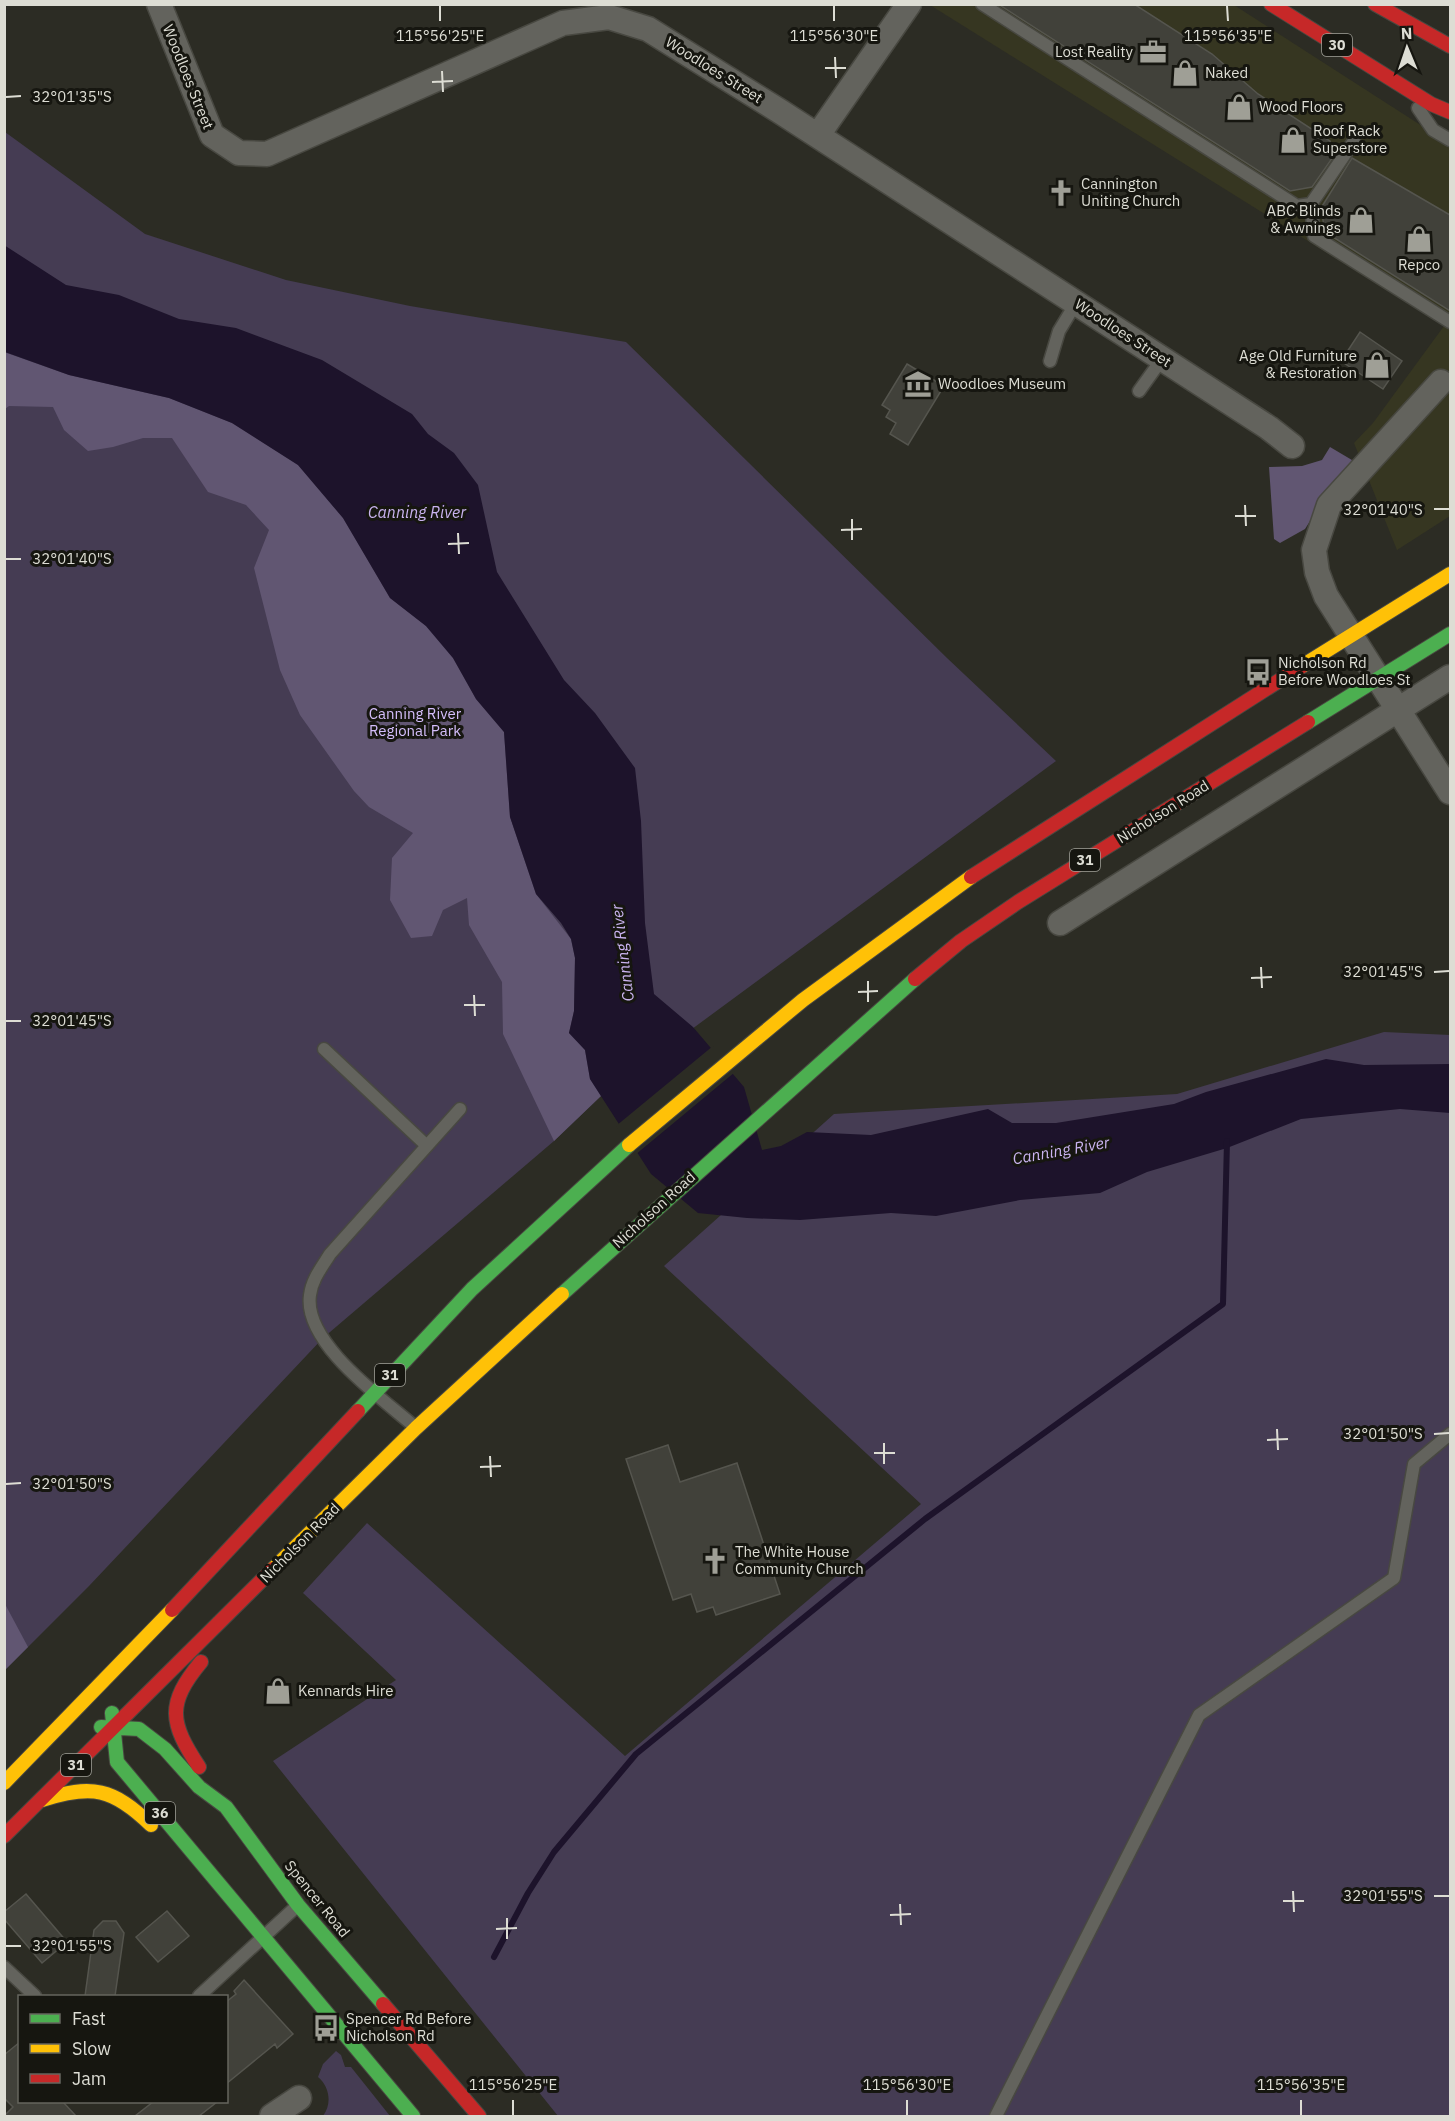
<svg xmlns="http://www.w3.org/2000/svg" width="1455" height="2121" font-family="'IBM Plex Sans',sans-serif">
	<rect width="100%" height="100%" fill="#2c2c24"/>
	<!-- built -->
	<path fill="#363621" d="M 930,5 L 1234,5 L 1450,144 L 1450,516 L 1397,550 L 1354,443 L 1373,423 L 1444,326 Z"/>
	<!-- green -->
	<path fill="#453c53" d="M 5,132 L 145,234 L 286,280 L 410,306 L 626,342 L 947,658 L 1056,761 L 601,1096 L 554,1141 L 323,1338 L 89,1586 L 5,1670 Z
		M 1384,1032 L 1450,1035 L 1450,2116 L 558,2116 L 273,1761 L 396,1680 L 303,1593 L 367,1523 L 625,1756 L 921,1504 L 664,1266 L 834,1114 L 1177,1094 Z
		M 336,2051 L 341,2055 L 345,2067 L 351,2067 L 390,2116 L 323,2116 C 332,2104 330,2087 318,2077 L 323,2064 Z"/>
	<!-- forest -->
	<path fill="#615672" d="M 4,352 L 69,375 L 169,398 L 232,423 L 298,465 L 343,518 L 390,598 L 426,626 L 453,658 L 476,699 L 504,732 L 510,817 L 536,894 L 571,939 L 575,958 L 574,1011 L 569,1033 L 585,1050 L 590,1079 L 601,1096 L 554,1141 L 503,1034 L 502,982 L 469,925 L 467,898 L 443,910 L 432,936 L 411,938 L 390,900 L 392,858 L 413,833 L 369,807 L 354,791 L 300,715 L 280,670 L 254,568 L 269,530 L 246,505 L 208,492 L 172,438 L 143,438 L 113,447 L 88,451 L 64,430 L 53,407 L 9,406 L 5,409 Z
		M 1330,447 L 1357,463 L 1327,494 L 1305,529 L 1280,543 L 1274,539 L 1269,467 L 1302,466 L 1322,460 Z
		M 5,1604 L 28,1647 L 5,1670 L 4,1670 Z"/>
	<!-- water -->
	<path fill="#1d132b" d="M 4,245 L 66,285 L 119,295 L 179,319 L 236,328 L 322,360 L 412,414 L 428,434 L 454,453 L 478,485 L 497,572 L 564,680 L 595,713 L 635,768 L 641,821 L 645,923 L 654,994 L 693,1027 L 744,1087 L 762,1150 L 781,1146 L 807,1132 L 871,1135 L 988,1109 L 1012,1123 L 1056,1123 L 1174,1104 L 1206,1092 L 1326,1059 L 1364,1065 L 1450,1064 L 1450,1113 L 1400,1109 L 1301,1119 L 1227,1148 L 1147,1172 L 1100,1193 L 1020,1200 L 936,1216 L 891,1213 L 800,1220 L 747,1218 L 698,1213 L 651,1174 L 590,1079 L 585,1050 L 569,1033 L 574,1011 L 575,958 L 571,939 L 561,923 L 536,894 L 510,817 L 504,732 L 476,699 L 453,658 L 426,626 L 390,598 L 343,518 L 298,465 L 232,423 L 169,398 L 69,375 L 5,352 Z"/>
	<!-- pier -->
	<path fill="#2c2c24" d="M 713,1046 L 735,1072 L 635,1155 L 616,1126 Z"/>
	<g fill="none" stroke-linecap="round" stroke-linejoin="round">
		<!-- stream -->
		<path stroke="#1d132b" stroke-width="6" d="M 494,1957 L 528,1893 L 554,1852 L 636,1754 L 925,1519 L 1223,1304 L 1227,1141"/>
	</g>
	<!-- building -->
	<path fill="#41413a" stroke="#55554e" stroke-width="1.5" d="M 998,4 L 1134,4 L 1212,54 L 1258,94 L 1330,141 L 1333,157 L 1312,187 L 1290,191 Z
		M 1352,158 L 1450,215 L 1450,311 L 1325,232 L 1321,208 Z
		M 1360,332 L 1402,361 L 1383,389 L 1341,361 Z
		M 907,364 L 944,386 L 908,445 L 890,434 L 896,423 L 886,417 L 890,410 L 882,405 Z
		M 668,1445 L 680,1482 L 737,1463 L 780,1594 L 716,1615 L 713,1607 L 697,1612 L 691,1594 L 673,1600 L 626,1459 Z
		M 26,1894 L 67,1942 L 42,1963 L 4,1919 L 4,1912 Z
		M 167,1911 L 189,1936 L 158,1962 L 136,1937 Z
		M 103,1921 L 116,1921 L 124,1933 L 115,1996 L 85,1996 L 94,1930 Z
		M 244,1980 L 293,2034 L 277,2048 L 275,2044 L 226,2084 L 226,2002 L 236,1994 L 234,1991 Z
		M 20,2042 L 20,2102 L 63,2102 L 76,2116 L 4,2116 L 13,2107 L 4,2098 L 4,2055 Z
		M 153,2102 L 217,2102 L 199,2116 L 135,2116 Z"/>
	<g fill="none" stroke-linecap="round" stroke-linejoin="round">
		<defs>
			<path id="lane" d="M 982,4 L 1297,206 L 1311,204
				M 1418,108 L 1433,130 L 1450,140
				M 1354,141 L 1311,204 L 1314,236 L 1450,322
				M 1050,361 L 1059,331 L 1076,303
				M 1139,391 L 1162,359
				M 324,1049 L 427,1146
				M 415,1427 C 383,1399 303,1343 310,1295 C 312,1279 322,1267 330,1254 L 460,1109
				M 4,1967 L 35,1996
				M 199,1996 L 297,1906
				M 996,2116 L 1199,1715 L 1394,1578 L 1414,1464 L 1450,1434"/>
			<path id="street" d="M 159,4 L 212,135 L 239,153 L 267,154 L 563,23 L 609,17 L 648,29 L 781,112 L 1269,428 L 1292,446
				M 818,135 L 909,4
				M 1441,382 L 1329,505 L 1314,550 L 1317,572 L 1326,596 L 1450,792
				M 1060,923 L 1450,677
				M 272,2116 L 299,2098"/>
			<path id="fast" d="M 1308,722 L 1450,634
				M 562,1294 L 915,979
				M 358,1411 L 472,1289 L 629,1145
				M 112,1713 L 117,1762 L 413,2116
				M 101,1727 L 139,1729 L 165,1749 L 199,1787 L 226,1807 L 298,1905 L 383,2004"/>
			<path id="slow" d="M 1302,666 L 1450,574
				M 629,1145 L 803,1000 L 971,877
				M 273,1569 L 416,1428 L 562,1294
				M 4,1783 L 172,1610
				M 42,1800 C 92,1784 113,1788 151,1825"/>
			<path id="jam" d="M 1271,4 L 1431,104 L 1450,112
				M 1375,4 L 1450,46
				M 971,877 L 1302,666
				M 915,979 L 961,941 L 1018,902 L 1308,722
				M 172,1610 L 358,1411
				M 199,1767 C 170,1723 166,1704 201,1662
				M 4,1836 L 273,1569
				M 383,2004 L 479,2116"/>
		</defs>
		<!-- lane casing -->
		<use href="#lane" stroke="#484841" stroke-width="15"/>
		<!-- street casing -->
		<use href="#street" stroke="#484841" stroke-width="27"/>
		<!-- fast casing -->
		<use href="#fast" stroke="#484841" stroke-width="16"/>
		<!-- slow casing -->
		<use href="#slow" stroke="#484841" stroke-width="16"/>
		<!-- jam casing -->
		<use href="#jam" stroke="#484841" stroke-width="16"/>
		<!-- lane -->
		<use href="#lane" stroke="#63635d" stroke-width="12"/>
		<!-- street -->
		<use href="#street" stroke="#63635d" stroke-width="24"/>
		<!-- fast -->
		<use href="#fast" stroke="#4caf50" stroke-width="14"/>
		<!-- slow -->
		<use href="#slow" stroke="#ffc107" stroke-width="14"/>
		<!-- jam -->
		<use href="#jam" stroke="#c62828" stroke-width="14"/>
	</g>
	<!-- ticks -->
	<path fill="none" stroke="#ddddd4" stroke-width="2" d="M 440,6 L 440,21M 834,6 L 834,21M 1227,6 L 1228,21M 835,57 L 836,78M 825,68 L 846,68M 442,71 L 443,92M 432,82 L 453,81M 6,97 L 21,96M 1245,505 L 1246,526M 1434,509 L 1449,509M 1235,516 L 1256,516M 852,519 L 852,540M 841,530 L 862,529M 458,533 L 459,554M 448,544 L 469,543M 6,559 L 21,559M 1261,967 L 1262,988M 1434,972 L 1449,971M 1251,978 L 1272,977M 868,981 L 868,1002M 858,992 L 878,991M 474,995 L 475,1016M 464,1005 L 485,1005M 6,1021 L 21,1021M 1277,1429 L 1278,1450M 1434,1434 L 1449,1433M 1267,1440 L 1288,1439M 884,1443 L 884,1464M 874,1453 L 895,1453M 490,1456 L 491,1477M 480,1467 L 501,1466M 6,1484 L 21,1483M 1293,1891 L 1294,1912M 1434,1896 L 1449,1896M 1283,1901 L 1304,1901M 900,1904 L 901,1925M 890,1915 L 911,1914M 507,1918 L 507,1939M 496,1929 L 517,1928M 6,1946 L 21,1946M 513,2100 L 513,2115M 907,2100 L 907,2115M 1301,2100 L 1301,2115"/>
	<!-- icons -->
	<defs>
		<symbol id="office-bare" viewBox="-9 -9 18 18"><path d="M-6-3h4V-5.5h4V-3h4V5H-6ZM-1-4.5V-3h2v-1.5ZM-6 0V1H6V0Z" fill="#9f9f96" stroke="#161610" stroke-width="2.5" paint-order="stroke"/></symbol>
		<symbol id="shop-bare" viewBox="-9 -9 18 18"><path d="M-5-2.5h2.3a2.7 3.5 0 0 1 5.4 0H5L5.5 6h-11ZM-1.5-2.5h3a1.5 2.3 0 0 0-3 0Z" fill="#9f9f96" stroke="#161610" stroke-width="2.5" paint-order="stroke"/></symbol>
		<symbol id="church-bare" viewBox="-9 -9 18 18"><path d="M-1.2-6h2.4v3.5h3.3v2.4h-3.3V6h-2.4V-.1h-3.3v-2.4h3.3Z" fill="#9f9f96" stroke="#161610" stroke-width="2.5" paint-order="stroke"/></symbol>
		<symbol id="museum-bare" viewBox="-9 -9 18 18"><path d="M0-6L6-3V-2H-6V-3ZM-5-1h2V3h-2ZM-1-1h2V3h-2ZM3-1h2V3H3ZM-6 4H6V6H-6Z" fill="#9f9f96" stroke="#161610" stroke-width="2.5" paint-order="stroke"/></symbol>
		<symbol id="bus-bare" viewBox="-9 -9 18 18"><path d="M-5-6H5V4H4V6H2V4H-2V6H-4V4H-5ZM-3.5-4V0h7V-4ZM-3.5 1.2v1.5H-2V1.2ZM2 1.2v1.5H3.5V1.2Z" fill="#9f9f96" stroke="#161610" stroke-width="2.5" paint-order="stroke"/></symbol>
	</defs>
	<g fill-rule="evenodd">
		<use href="#office-bare" x="1134" y="33" width="38" height="38"/>
		<use href="#shop-bare" x="1166" y="54" width="38" height="38"/>
		<use href="#shop-bare" x="1220" y="88" width="38" height="38"/>
		<use href="#shop-bare" x="1274" y="121" width="38" height="38"/>
		<use href="#church-bare" x="1042" y="174" width="38" height="38"/>
		<use href="#shop-bare" x="1342" y="201" width="38" height="38"/>
		<use href="#shop-bare" x="1400" y="220" width="38" height="38"/>
		<use href="#shop-bare" x="1358" y="346" width="38" height="38"/>
		<use href="#museum-bare" x="899" y="365" width="38" height="38"/>
		<use href="#bus-bare" x="1239" y="653" width="38" height="38"/>
		<use href="#church-bare" x="696" y="1542" width="38" height="38"/>
		<use href="#shop-bare" x="259" y="1672" width="38" height="38"/>
		<use href="#bus-bare" x="307" y="2009" width="38" height="38"/>
	</g>
	<g text-anchor="middle" stroke-width="6" stroke-linejoin="round" paint-order="stroke">
		<!-- shield labels -->
		<g fill="#161610" stroke="#a1a199" stroke-width="1.5">
			<rect x="1322" y="34" width="30" height="22" rx="4.5"/>
			<rect x="1070" y="849" width="30" height="22" rx="4.5"/>
			<rect x="375" y="1364" width="30" height="22" rx="4.5"/>
			<rect x="61" y="1754" width="30" height="22" rx="4.5"/>
			<rect x="145" y="1802" width="30" height="22" rx="4.5"/>
		</g>
		<g font-size="14" font-weight="bold" fill="#ddddd4">
			<text x="1337" y="50">30</text>
			<text x="1085" y="865">31</text>
			<text x="390" y="1380">31</text>
			<text x="76" y="1770">31</text>
			<text x="160" y="1818">36</text>
		</g>
		<!-- poi labels -->
		<g font-size="15" fill="#ddddd4" stroke="#161610" text-anchor="start">
			<text x="1133" y="57" text-anchor="end">Lost Reality</text>
			<text x="1205" y="78">Naked</text>
			<text x="1259" y="112">Wood Floors</text>
			<text x="1313" y="136">Roof Rack<tspan x="1313" dy="17">Superstore</tspan></text>
			<text x="1081" y="189">Cannington<tspan x="1081" dy="17">Uniting Church</tspan></text>
			<text x="1341" y="216" text-anchor="end">ABC Blinds<tspan x="1341" dy="17">&amp; Awnings</tspan></text>
			<text x="1419" y="270" text-anchor="middle">Repco</text>
			<text x="1357" y="361" text-anchor="end">Age Old Furniture<tspan x="1357" dy="17">&amp; Restoration</tspan></text>
			<text x="938" y="389">Woodloes Museum</text>
			<text x="1278" y="668">Nicholson Rd<tspan x="1278" dy="17">Before Woodloes St</tspan></text>
			<text x="735" y="1557">The White House<tspan x="735" dy="17">Community Church</tspan></text>
			<text x="298" y="1696">Kennards Hire</text>
			<text x="346" y="2024">Spencer Rd Before<tspan x="346" dy="17">Nicholson Rd</tspan></text>
		</g>
		<!-- street labels -->
		<g font-size="15" fill="#ddddd4" stroke="#161610">
			<text transform="translate(714 70) rotate(32)" y="5">Woodloes Street</text>
			<text transform="translate(188 77) rotate(68)" y="5">Woodloes Street</text>
			<text transform="translate(1123 333) rotate(33)" y="5">Woodloes Street</text>
			<text transform="translate(1163 812) rotate(-32)" y="5">Nicholson Road</text>
			<text transform="translate(654 1210) rotate(-42)" y="5">Nicholson Road</text>
			<text transform="translate(300 1543) rotate(-45)" y="5">Nicholson Road</text>
			<text transform="translate(317 1899) rotate(51)" y="5">Spencer Road</text>
		</g>
		<!-- park labels -->
		<g font-size="15" fill="#d4befb" stroke="#161610">
			<text x="415" y="719">Canning River<tspan x="415" dy="17">Regional Park</tspan></text>
		</g>
		<!-- water labels -->
		<g font-size="16" font-style="italic" fill="#c9b3ef" stroke="#161610">
			<text x="417" y="518">Canning River</text>
			<text transform="translate(622 953) rotate(-97)" y="6">Canning River</text>
			<text transform="translate(1061 1150) rotate(-10)" y="6">Canning River</text>
		</g>
	</g>
	<g font-size="15" text-anchor="middle" fill="#ddddd4" stroke="#161610" stroke-width="6" stroke-linejoin="round" paint-order="stroke">
		<text x="440" y="41">115°56'25"E</text>
		<text x="834" y="41">115°56'30"E</text>
		<text x="1228" y="41">115°56'35"E</text>
		<text x="72" y="102">32°01'35"S</text>
		<text x="1383" y="515">32°01'40"S</text>
		<text x="72" y="564">32°01'40"S</text>
		<text x="1383" y="977">32°01'45"S</text>
		<text x="72" y="1026">32°01'45"S</text>
		<text x="1383" y="1439">32°01'50"S</text>
		<text x="72" y="1489">32°01'50"S</text>
		<text x="1383" y="1901">32°01'55"S</text>
		<text x="72" y="1951">32°01'55"S</text>
		<text x="513" y="2090">115°56'25"E</text>
		<text x="907" y="2090">115°56'30"E</text>
		<text x="1301" y="2090">115°56'35"E</text>
	</g>
	<!-- border -->
	<rect width="1455" height="2121" fill="none" stroke="#ddddd4" stroke-width="12"/>
	<!-- legend -->
	<rect x="18" y="1995" width="210" height="108" fill="#161610" stroke="#66665e" stroke-width="1.5"/>
	<rect x="30" y="2014" width="30" height="9" fill="#4caf50" stroke="#66665e" stroke-width="1.5"/>
	<text x="72" y="2025" font-size="18" fill="#ddddd4">Fast</text>
	<rect x="30" y="2044" width="30" height="9" fill="#ffc107" stroke="#66665e" stroke-width="1.5"/>
	<text x="72" y="2055" font-size="18" fill="#ddddd4">Slow</text>
	<rect x="30" y="2074" width="30" height="9" fill="#c62828" stroke="#66665e" stroke-width="1.5"/>
	<text x="72" y="2085" font-size="18" fill="#ddddd4">Jam</text>
	<!-- north arrow -->
	<g transform="translate(1407 48) rotate(358)" stroke="#161610" stroke-width="4.5" paint-order="stroke">
	<path d="M0-4.5L10 22L0 15L-10 22Z" fill="#ddddd4"/>
	<text y="-9" font-size="16" font-weight="bold" text-anchor="middle" fill="#ddddd4">N</text>
	</g>
</svg>
